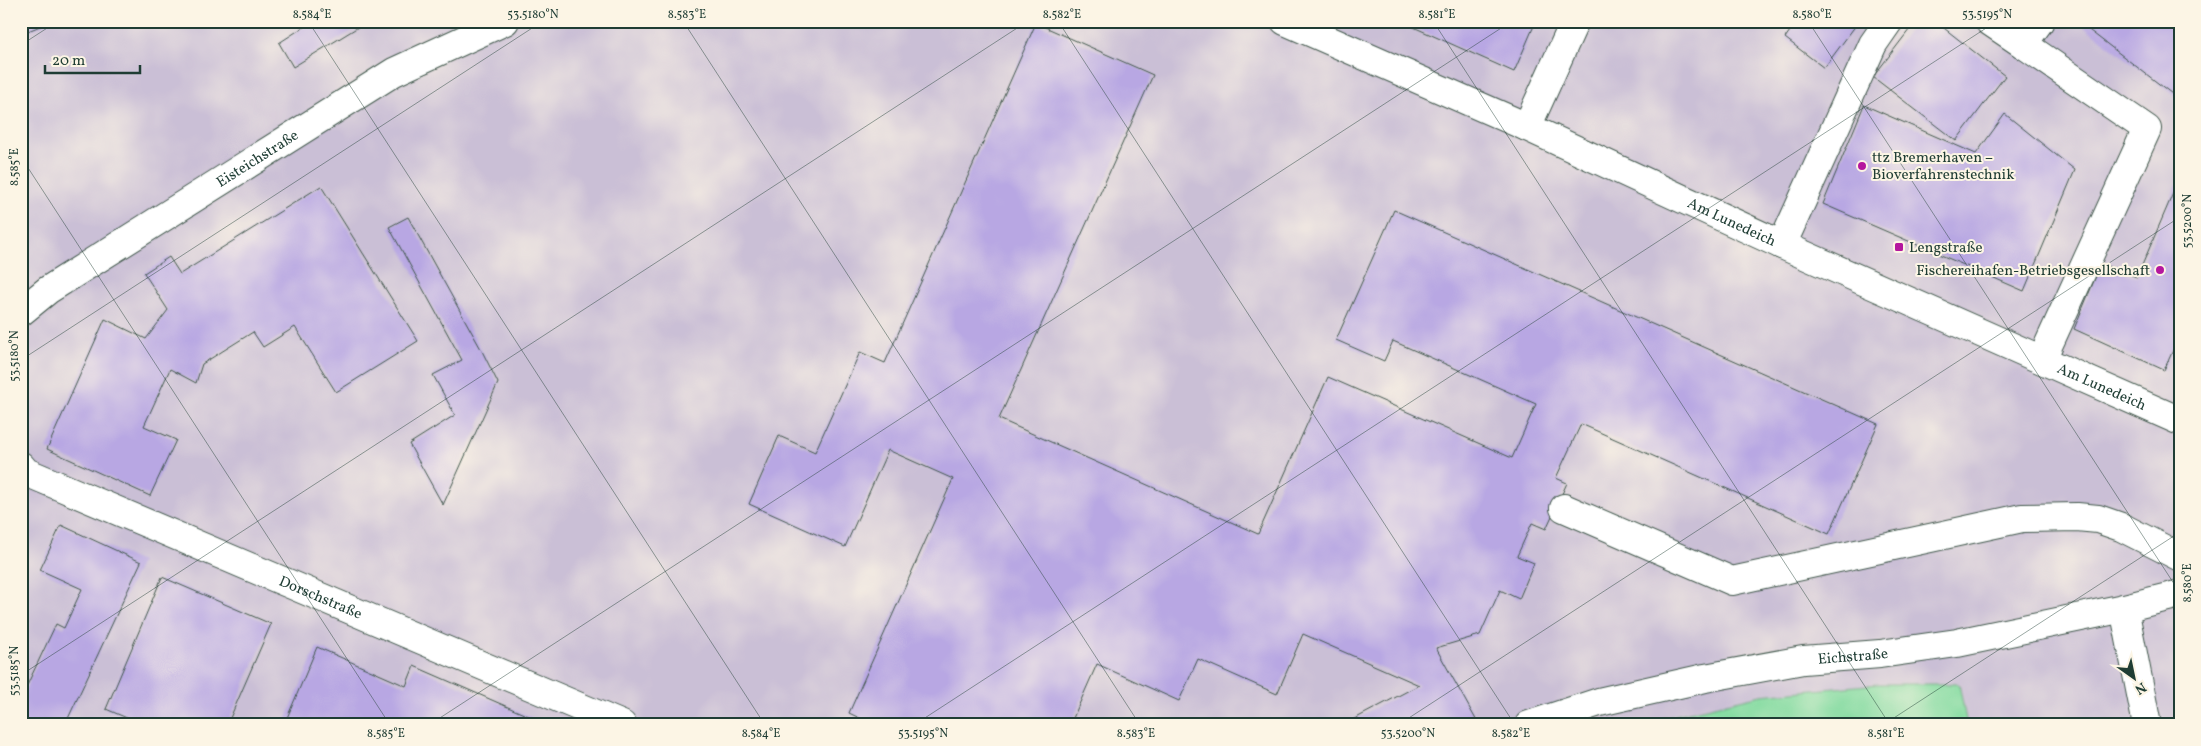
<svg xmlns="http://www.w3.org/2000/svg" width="2201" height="746" font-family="Vollkorn,serif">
	<rect width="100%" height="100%" fill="#fcf5e5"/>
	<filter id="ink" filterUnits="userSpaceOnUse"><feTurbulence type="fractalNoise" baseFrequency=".02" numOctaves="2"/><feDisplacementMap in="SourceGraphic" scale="10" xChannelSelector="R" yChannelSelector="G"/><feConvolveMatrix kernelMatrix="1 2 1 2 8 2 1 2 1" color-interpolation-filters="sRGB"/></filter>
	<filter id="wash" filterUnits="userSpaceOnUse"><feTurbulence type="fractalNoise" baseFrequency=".0096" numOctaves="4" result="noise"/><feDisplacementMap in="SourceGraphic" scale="20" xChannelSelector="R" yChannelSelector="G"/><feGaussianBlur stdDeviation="1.12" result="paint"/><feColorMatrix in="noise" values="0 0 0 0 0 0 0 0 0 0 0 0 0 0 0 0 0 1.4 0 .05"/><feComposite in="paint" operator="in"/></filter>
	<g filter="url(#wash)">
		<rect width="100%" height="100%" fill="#f5e5ca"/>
		<!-- industrial -->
		<path fill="#cabfd6" d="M 21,21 L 2180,21 L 2180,725 L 21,725 Z"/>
		<!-- green -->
		<path fill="#80da9f" stroke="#508c6a" d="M 1878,684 L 1959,684 L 1967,725 L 1660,725 L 1659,719 L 1761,695 Z"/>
		<g id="blocks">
			<!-- building -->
			<path fill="#b8a7e3" d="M 21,21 L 52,21 L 21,34 Z
				M 313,21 L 368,21 L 293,67 L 279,43 Z
				M 1400,21 L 1536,21 L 1514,72 Z
				M 1797,21 L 1859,21 L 1824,68 L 1785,38 Z
				M 1916,21 L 1935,21 L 2005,76 L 1956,141 L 1873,77 Z
				M 2084,21 L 2180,21 L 2180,100 L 2081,24 Z
				M 1036,23 L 1153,75 L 999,419 L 1258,534 L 1328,377 L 1512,458 L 1536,404 L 1393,341 L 1384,361 L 1336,340 L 1394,210 L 1878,424 L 1829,534 L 1581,424 L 1556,478 L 1567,483 L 1546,529 L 1532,523 L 1517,556 L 1534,563 L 1519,599 L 1500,590 L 1480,635 L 1436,648 L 1479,725 L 1343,725 L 1419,685 L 1303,634 L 1277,694 L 1198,659 L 1179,701 L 1097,664 L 1070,725 L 874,725 L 849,713 L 953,479 L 888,450 L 845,547 L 749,504 L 779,436 L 815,452 L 860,352 L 885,363 Z
				M 1864,105 L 1976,154 L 2005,114 L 2075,170 L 2024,291 L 1823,204 Z
				M 2180,177 L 2180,335 L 2164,370 L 2074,329 L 2101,264 L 2137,277 Z
				M 321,186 L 418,341 L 336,392 L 295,327 L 263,347 L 253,332 L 202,364 L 196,383 L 170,369 L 144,426 L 176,440 L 150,496 L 47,449 L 105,319 L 146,339 L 168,310 L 144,273 L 169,257 L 180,274 Z
				M 21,203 L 29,222 L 21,225 Z
				M 408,217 L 481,349 L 498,383 L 443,505 L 409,444 L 455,415 L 433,375 L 462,360 L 389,227 Z
				M 61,525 L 141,562 L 65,725 L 21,725 L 21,698 L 56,624 L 64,628 L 82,589 L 40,570 Z
				M 162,577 L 271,624 L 227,725 L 143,725 L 106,709 Z
				M 317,647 L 406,686 L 414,666 L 549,725 L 284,725 Z"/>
		</g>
	</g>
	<g filter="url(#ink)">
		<use href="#blocks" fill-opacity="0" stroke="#3f564a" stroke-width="1"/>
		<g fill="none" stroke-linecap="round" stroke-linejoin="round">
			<defs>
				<g id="minor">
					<path id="s1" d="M 1285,21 L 1527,127 L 1782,245 L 2180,421"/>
					<path d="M 1989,21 L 2023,44"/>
					<path d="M 2040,21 L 2023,44 L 2147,129 L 2042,359"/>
					<path d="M 1527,127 L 1575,21"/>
					<path d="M 1782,245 L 1873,44 L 1889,21"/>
					<path id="s2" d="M 21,312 L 48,290 L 394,72 L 505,21"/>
					<path id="s3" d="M 21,466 L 26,472 L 622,725"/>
					<path d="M 1564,508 L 1732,581 L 2022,518 L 2077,517 L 2098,519 L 2121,527 L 2180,557"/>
					<path d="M 2124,608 L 2147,725"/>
					<path id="s4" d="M 1529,725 L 1599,702 L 1705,678 L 1803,660 L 1880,654 L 1957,643 L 2124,608 L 2180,594"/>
				</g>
			</defs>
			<!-- minor casing -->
			<use href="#minor" stroke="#3f564a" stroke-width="30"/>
			<!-- minor -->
			<use href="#minor" stroke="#fff" stroke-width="28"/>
		</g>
	</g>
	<!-- ticks -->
	<path fill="none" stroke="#1f3d34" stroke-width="1" stroke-opacity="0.45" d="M 308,21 L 765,725M 683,21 L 1140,725M 1058,21 L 1515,725M 1433,21 L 1890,725M 1808,21 L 2180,593M 21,45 L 58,21M 21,157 L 390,725M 21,360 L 543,21M 21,675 L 1028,21M 429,725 L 1512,21M 914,725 L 1997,21M 1398,725 L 2180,217M 1883,725 L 2180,532"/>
	<!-- markers -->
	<g fill="#b5179e" stroke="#fcf5e5" stroke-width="2">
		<circle cx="1862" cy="166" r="5"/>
		<rect x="1894" y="242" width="10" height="10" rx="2.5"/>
		<circle cx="2160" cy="270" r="5"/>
	</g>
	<g text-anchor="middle" stroke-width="4" stroke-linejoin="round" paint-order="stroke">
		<!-- poi labels -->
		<g font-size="15" fill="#1f3d34" stroke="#fcf5e5" text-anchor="start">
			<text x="1872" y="162">ttz Bremerhaven –<tspan x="1872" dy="17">Bioverfahrenstechnik</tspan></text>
			<text x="1909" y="252">Lengstraße</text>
			<text x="2150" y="275" text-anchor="end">Fischereihafen-Betriebsgesellschaft</text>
		</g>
		<!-- street labels -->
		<g font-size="15" fill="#1f3d34" stroke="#fcf5e5">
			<text dy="5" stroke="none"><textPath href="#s2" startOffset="282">Eisteichstraße</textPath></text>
			<text dy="5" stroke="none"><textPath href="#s1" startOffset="490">Am Lunedeich</textPath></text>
			<text dy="5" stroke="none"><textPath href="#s1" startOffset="895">Am Lunedeich</textPath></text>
			<text dy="5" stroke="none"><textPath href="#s3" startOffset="328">Dorschstraße</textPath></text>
			<text dy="5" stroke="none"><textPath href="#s4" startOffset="332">Eichstraße</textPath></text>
		</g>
	</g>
	<!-- margin -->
	<rect width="2201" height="746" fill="none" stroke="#fcf5e5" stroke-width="55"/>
	<!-- north arrow -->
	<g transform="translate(2134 678) rotate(147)" stroke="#fcf5e5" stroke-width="4" paint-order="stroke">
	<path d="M0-4L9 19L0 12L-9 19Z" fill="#1f3d34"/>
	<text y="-8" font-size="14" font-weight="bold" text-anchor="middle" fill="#1f3d34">N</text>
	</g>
	<!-- scale -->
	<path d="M45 65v8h95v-8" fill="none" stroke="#1f3d34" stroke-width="2.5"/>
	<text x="52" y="65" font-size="15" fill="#1f3d34" stroke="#fcf5e5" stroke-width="4" paint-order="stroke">20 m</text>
	<rect x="28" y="28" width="2146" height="690" fill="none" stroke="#1f3d34" stroke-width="2"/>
	<g font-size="12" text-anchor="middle" fill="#1f3d34">
		<text x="312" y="18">8.584°E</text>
		<text x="533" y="18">53.5180°N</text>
		<text x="687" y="18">8.583°E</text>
		<text x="1062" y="18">8.582°E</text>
		<text x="1437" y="18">8.581°E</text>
		<text x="1812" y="18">8.580°E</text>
		<text x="1987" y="18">53.5195°N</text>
		<text transform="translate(14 167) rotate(-90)" y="4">8.585°E</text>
		<text transform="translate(2187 221) rotate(-90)" y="4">53.5200°N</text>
		<text transform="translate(14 356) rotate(-90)" y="4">53.5180°N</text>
		<text transform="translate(2187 583) rotate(-90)" y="4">8.580°E</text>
		<text transform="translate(14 671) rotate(-90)" y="4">53.5185°N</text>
		<text x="386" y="737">8.585°E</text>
		<text x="761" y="737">8.584°E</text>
		<text x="923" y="737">53.5195°N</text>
		<text x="1136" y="737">8.583°E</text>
		<text x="1408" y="737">53.5200°N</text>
		<text x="1511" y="737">8.582°E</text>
		<text x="1886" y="737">8.581°E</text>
	</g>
</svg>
